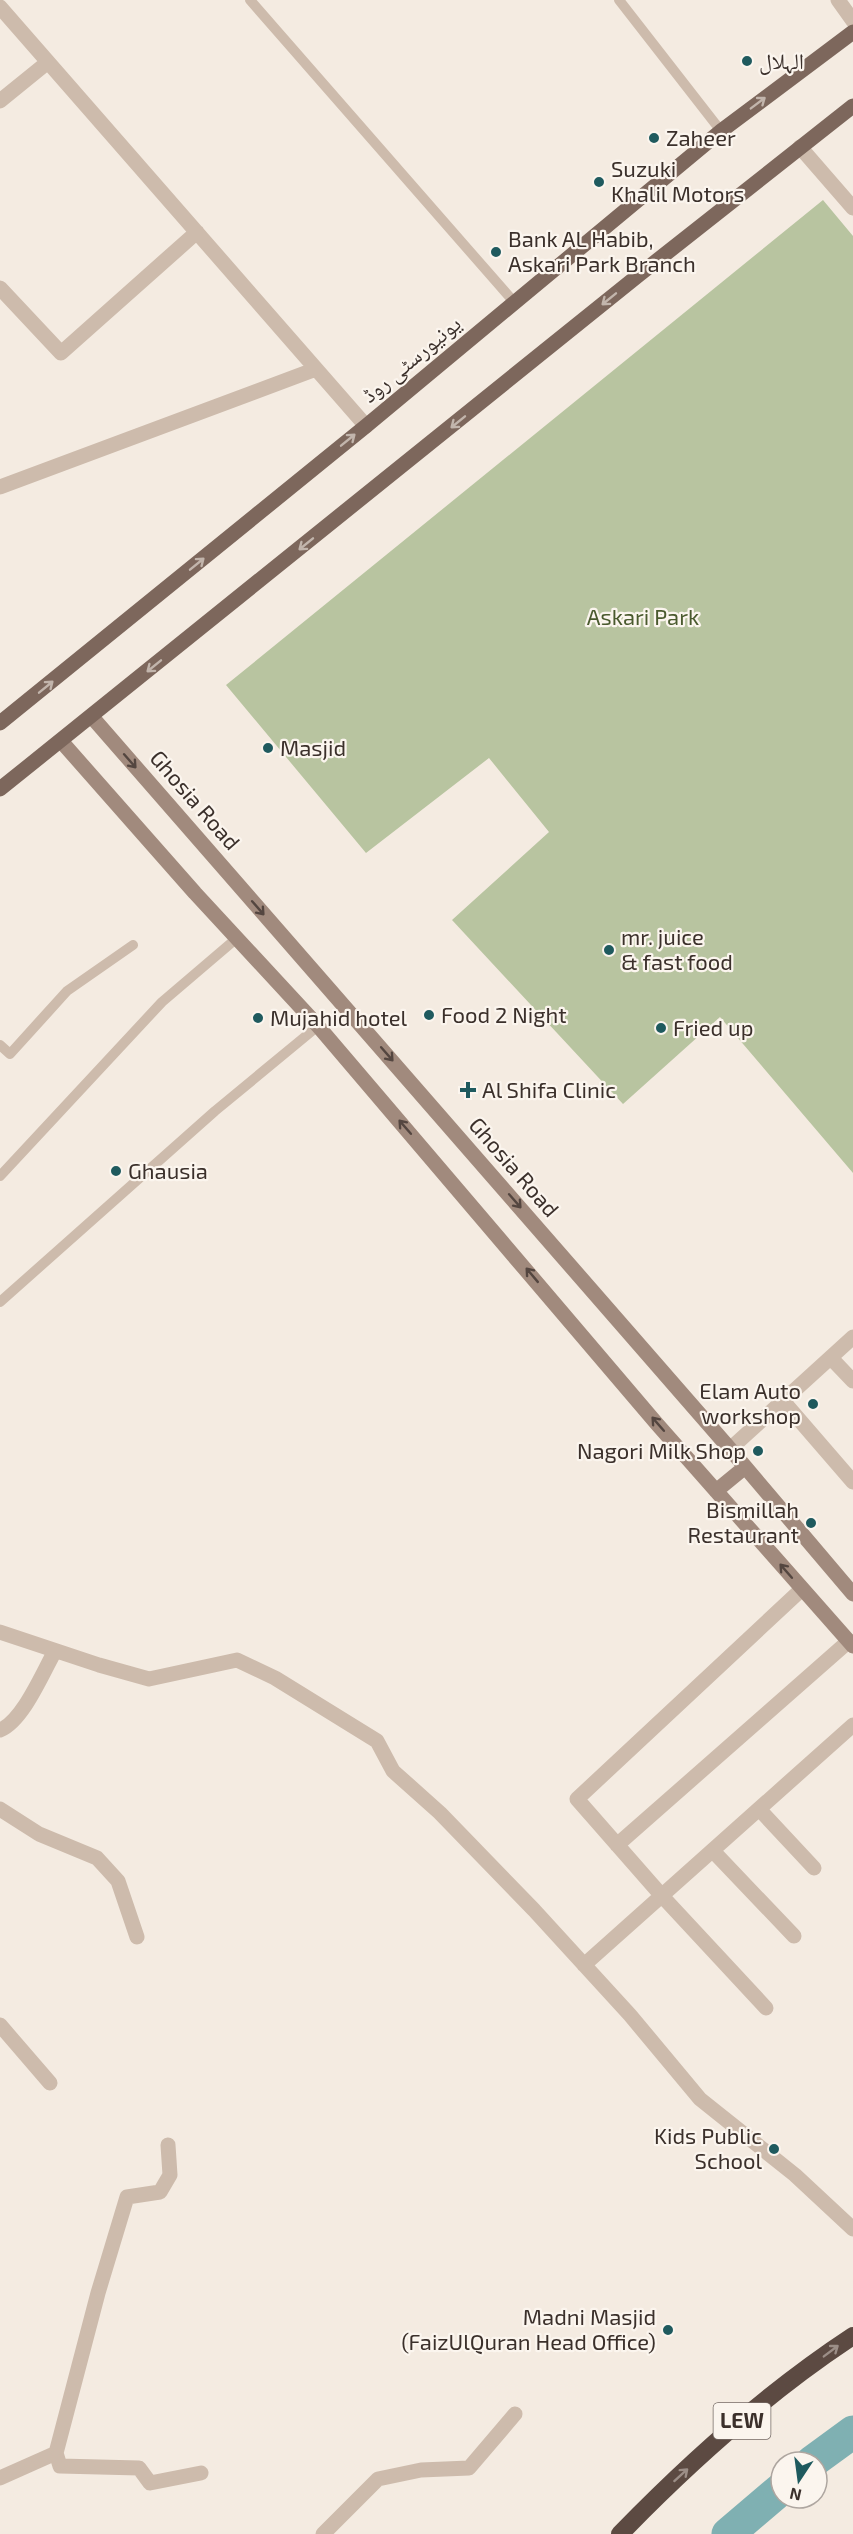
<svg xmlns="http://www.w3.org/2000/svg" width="853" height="2534" font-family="'Exo 2','Noto Naskh Arabic',sans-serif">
	<rect width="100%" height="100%" fill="#f4ebe1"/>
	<!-- green -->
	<path fill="#b8c4a0" d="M 823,200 L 853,236 L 853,1173 L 720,1017 L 623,1104 L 452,920 L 549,832 L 489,758 L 366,853 L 226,685 Z"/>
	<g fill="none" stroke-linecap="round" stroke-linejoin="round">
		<!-- river -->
		<path stroke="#7fb0b2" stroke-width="33" d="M 812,2462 L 853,2432
			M 728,2534 L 781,2489"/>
		<!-- lane -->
		<path stroke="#cdbbac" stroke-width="10" d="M 250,0 L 514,302
			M 619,0 L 721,131
			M 0,1045 L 10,1054 L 67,991 L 133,945
			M 0,1176 L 162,1002 L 237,938
			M 0,1302 L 215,1111 L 318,1026"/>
		<!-- street -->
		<path stroke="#cdbbac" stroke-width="15" d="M 838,0 L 853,21
			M 0,7 L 366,426
			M 0,101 L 48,62
			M 800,147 L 853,208
			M 0,288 L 61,353 L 197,232
			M 0,487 L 316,369
			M 831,1358 L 853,1381
			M 783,1401 L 853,1482
			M 730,1449 L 853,1337
			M 0,1632 L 99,1665 L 149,1679 L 237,1660 L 275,1678 L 377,1741 L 393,1771 L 440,1813 L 534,1910 L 630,2015 L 700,2099 L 795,2175 L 853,2229
			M 0,1730 C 23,1721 43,1672 55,1651
			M 0,1809 L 39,1834 L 97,1858 L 118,1881 L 137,1937
			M 759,1809 L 814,1868
			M 617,1845 L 849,1641
			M 713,1851 L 794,1936
			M 584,1965 L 853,1725
			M 766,2008 L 662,1896 L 577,1799 L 802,1589
			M 0,2025 L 50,2083
			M 168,2145 L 170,2175 L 160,2192 L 127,2197 L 98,2293 L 56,2453 L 60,2466 L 139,2468 L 150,2483 L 201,2473
			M 0,2478 L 56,2453
			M 323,2534 L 378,2479 L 421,2470 L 469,2468 L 515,2414"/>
		<!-- secondary -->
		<path stroke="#a18a7d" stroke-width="15" d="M 92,717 L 730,1449 L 853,1594
			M 61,741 L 195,893 L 318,1026 L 657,1424 L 853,1646
			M 716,1491 L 744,1468"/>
		<!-- primary -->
		<path stroke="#7d675c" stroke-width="15" d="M 0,723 L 366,426 L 721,131 L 853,32
			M 0,789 L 640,274 L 853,106"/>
		<!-- highway -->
		<path stroke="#5c4a42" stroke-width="18" d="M 620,2534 C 690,2462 769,2391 853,2336"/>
	</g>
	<!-- one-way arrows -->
	<defs><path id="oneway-shaft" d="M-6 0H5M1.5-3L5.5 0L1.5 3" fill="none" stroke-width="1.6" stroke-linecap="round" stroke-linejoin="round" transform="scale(1.5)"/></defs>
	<g stroke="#c2b5ac">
		<use href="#oneway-shaft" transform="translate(758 103) rotate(-37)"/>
		<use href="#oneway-shaft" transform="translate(609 299) rotate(141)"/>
		<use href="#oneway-shaft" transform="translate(458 422) rotate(141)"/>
		<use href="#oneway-shaft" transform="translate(348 440) rotate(-39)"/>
		<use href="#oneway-shaft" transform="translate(306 544) rotate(141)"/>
		<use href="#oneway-shaft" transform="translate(197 564) rotate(-39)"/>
		<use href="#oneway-shaft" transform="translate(154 666) rotate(141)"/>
		<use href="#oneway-shaft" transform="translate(46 687) rotate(-39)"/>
	</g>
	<g stroke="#544640">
		<use href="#oneway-shaft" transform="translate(130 761) rotate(49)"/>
		<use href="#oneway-shaft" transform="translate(258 908) rotate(49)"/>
		<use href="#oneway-shaft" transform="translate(387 1054) rotate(49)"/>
		<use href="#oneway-shaft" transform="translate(405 1127) rotate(-131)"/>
		<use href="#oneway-shaft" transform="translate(515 1201) rotate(49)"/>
		<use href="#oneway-shaft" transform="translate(532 1275) rotate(-130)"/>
		<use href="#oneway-shaft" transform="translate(658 1424) rotate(-131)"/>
		<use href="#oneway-shaft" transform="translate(786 1571) rotate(-131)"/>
	</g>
	<g stroke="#9c8e87">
		<use href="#oneway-shaft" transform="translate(831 2351) rotate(-37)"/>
		<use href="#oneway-shaft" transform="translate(681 2475) rotate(-42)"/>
	</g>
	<!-- markers -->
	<g fill="#1f5a5e" stroke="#fbf5ee" stroke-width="2">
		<circle cx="747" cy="61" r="6"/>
		<circle cx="654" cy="138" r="6"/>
		<circle cx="599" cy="182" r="6"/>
		<circle cx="496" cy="252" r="6"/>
		<circle cx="268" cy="748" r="6"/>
		<circle cx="609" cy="950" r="6"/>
		<circle cx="429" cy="1015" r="6"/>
		<circle cx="258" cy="1018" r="6"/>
		<circle cx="661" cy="1028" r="6"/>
		<path d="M465 1081h6v6h6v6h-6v6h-6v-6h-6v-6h6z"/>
		<circle cx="116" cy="1171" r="6"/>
		<circle cx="813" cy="1404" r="6"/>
		<circle cx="758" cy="1451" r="6"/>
		<circle cx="811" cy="1523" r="6"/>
		<circle cx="774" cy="2149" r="6"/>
		<circle cx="668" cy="2330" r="6"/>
	</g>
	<g text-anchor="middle" stroke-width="4.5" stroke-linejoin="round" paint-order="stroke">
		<!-- shield labels -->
		<rect fill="#fbf5ee" stroke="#756b66" stroke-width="1.5" x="713.5" y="2403" width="57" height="36" rx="4.5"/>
		<g font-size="21" font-weight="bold" fill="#3b302b">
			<text x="742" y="2428">LEW</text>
		</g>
		<!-- poi labels -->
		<g font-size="22" fill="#3b302b" stroke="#fbf5ee" text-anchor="start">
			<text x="759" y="69">الہلال</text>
			<text x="666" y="146">Zaheer</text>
			<text x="611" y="177">Suzuki<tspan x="611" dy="25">Khalil Motors</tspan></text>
			<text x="508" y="247">Bank AL Habib,<tspan x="508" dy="25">Askari Park Branch</tspan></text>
			<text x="280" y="756">Masjid</text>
			<text x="621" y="945">mr. juice<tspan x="621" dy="25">&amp; fast food</tspan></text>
			<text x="441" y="1023">Food 2 Night</text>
			<text x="270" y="1026">Mujahid hotel</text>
			<text x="673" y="1036">Fried up</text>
			<text x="482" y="1098">Al Shifa Clinic</text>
			<text x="128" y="1179">Ghausia</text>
			<text x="801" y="1399" text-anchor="end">Elam Auto<tspan x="801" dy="25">workshop</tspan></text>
			<text x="746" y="1459" text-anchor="end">Nagori Milk Shop</text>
			<text x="799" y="1518" text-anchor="end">Bismillah<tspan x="799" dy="25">Restaurant</tspan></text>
			<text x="762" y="2144" text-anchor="end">Kids Public<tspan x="762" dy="25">School</tspan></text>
			<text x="656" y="2325" text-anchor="end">Madni Masjid<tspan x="656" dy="25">(FaizUlQuran Head Office)</tspan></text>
		</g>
		<!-- street labels -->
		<g font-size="22" fill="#3b302b" stroke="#fbf5ee">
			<text transform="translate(411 359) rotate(-40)" y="8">یونیورسٹی روڈ</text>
			<text transform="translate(195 800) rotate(49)" y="8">Ghosia Road</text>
			<text transform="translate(514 1167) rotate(49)" y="8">Ghosia Road</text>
		</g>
		<!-- park labels -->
		<g font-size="22" fill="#4a5a2e" stroke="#fbf5ee">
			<text x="643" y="625">Askari Park</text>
		</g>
	</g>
	<!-- north arrow -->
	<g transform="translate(799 2480) rotate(193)"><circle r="28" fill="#fbf5ee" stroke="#aea6a0" stroke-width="1.5"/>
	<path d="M0-4.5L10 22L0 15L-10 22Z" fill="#1f5a5e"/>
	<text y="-9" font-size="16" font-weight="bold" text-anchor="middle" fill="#3b302b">N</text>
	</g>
</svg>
